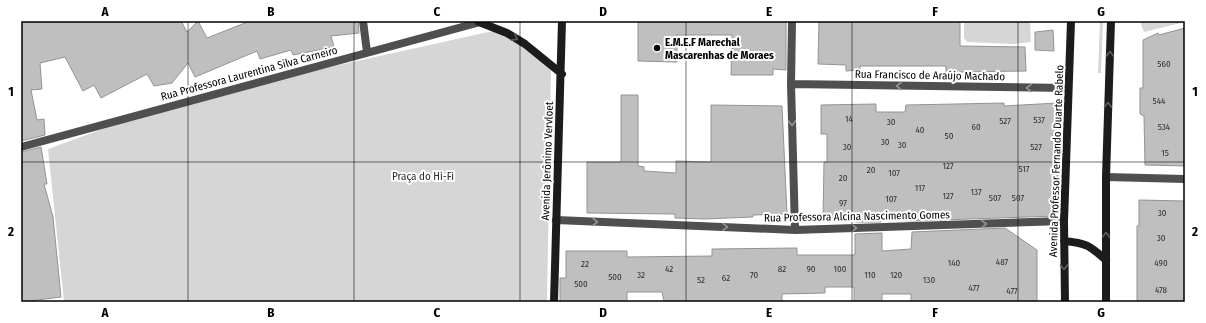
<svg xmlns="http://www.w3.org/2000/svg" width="1206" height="323" font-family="'Fira Sans Condensed',sans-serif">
	<rect width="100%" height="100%" fill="#fff"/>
	<!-- green -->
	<path fill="#d6d6d6" d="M 964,21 L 1030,21 L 1031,42 L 1013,44 L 967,42 L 964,38 Z
		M 1100,21 L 1103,21 L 1101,73 L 1098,73 Z
		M 1140,21 L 1185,21 L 1185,22 L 1144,32 Z
		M 493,31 L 525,44 L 551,69 L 547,302 L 64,302 L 48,149 L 149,112 L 248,85 Z"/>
	<!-- building -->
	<path fill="#bfbfbf" stroke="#939393" d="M 21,21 L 181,21 L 187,32 L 198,21 L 207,38 L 250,21 L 358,21 L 359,33 L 331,36 L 334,47 L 293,55 L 291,50 L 260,59 L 257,51 L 195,77 L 188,63 L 172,83 L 154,86 L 147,74 L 101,98 L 94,85 L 83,91 L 65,57 L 40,63 L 42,89 L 31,90 L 37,120 L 44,119 L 45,135 L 21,141 Z
		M 638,21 L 786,21 L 786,70 L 773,69 L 773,75 L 731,75 L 732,35 L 677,35 L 677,62 L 638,61 Z
		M 819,21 L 960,21 L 960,46 L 1025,47 L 1026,71 L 960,72 L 960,74 L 946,75 L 946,66 L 860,66 L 860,70 L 846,71 L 846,65 L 818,64 Z
		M 1185,28 L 1185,166 L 1145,165 L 1144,116 L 1140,114 L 1140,88 L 1143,88 L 1143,40 L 1158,33 L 1159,35 Z
		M 1053,30 L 1054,51 L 1035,50 L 1035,32 Z
		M 621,95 L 638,95 L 638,166 L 644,167 L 644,171 L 676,173 L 676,161 L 711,162 L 711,105 L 782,106 L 787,214 L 753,215 L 753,217 L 704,219 L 675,218 L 675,214 L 587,213 L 587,162 L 621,162 Z
		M 1004,103 L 1004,106 L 1057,103 L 1058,132 L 1053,133 L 1053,161 L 1058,161 L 1058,212 L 1056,216 L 913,221 L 881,220 L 881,222 L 855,222 L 855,220 L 823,221 L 824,162 L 827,162 L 827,134 L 821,134 L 821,105 L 876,104 L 876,112 L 905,112 L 906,105 Z
		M 41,147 L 47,184 L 44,184 L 53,217 L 61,297 L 21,302 L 21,152 Z
		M 1139,200 L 1185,201 L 1185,302 L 1137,302 L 1137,226 L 1139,226 Z
		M 1005,228 L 1037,250 L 1037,302 L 911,302 L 911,294 L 882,294 L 882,302 L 854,302 L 854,287 L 825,287 L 825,293 L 782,294 L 782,302 L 664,301 L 662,292 L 627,292 L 627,302 L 560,302 L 560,278 L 566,278 L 566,251 L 627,251 L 627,257 L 712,256 L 712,249 L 797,248 L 797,255 L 855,255 L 855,234 L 882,233 L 882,251 L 911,249 L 912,232 Z"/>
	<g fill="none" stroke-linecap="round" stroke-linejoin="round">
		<!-- street -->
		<path stroke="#4f4f4f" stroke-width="8" d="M 363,21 L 367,52
			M 792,21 L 791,84 L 795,230
			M 791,84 L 1068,88
			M 21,147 L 484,21
			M 1106,177 L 1185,179
			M 556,220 L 795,230 L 1064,221"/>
		<!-- secondary -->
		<path stroke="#1c1c1c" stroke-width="8" d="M 479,22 L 507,33 L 525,44 L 562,74
			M 1064,241 C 1086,243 1089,245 1106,260
			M 554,302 L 562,21
			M 1065,302 L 1064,221 L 1071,21
			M 1106,302 L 1106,177 L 1111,21"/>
	</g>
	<!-- one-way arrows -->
	<defs><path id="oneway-chevron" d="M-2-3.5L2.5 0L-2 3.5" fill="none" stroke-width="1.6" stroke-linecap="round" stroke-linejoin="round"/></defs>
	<g stroke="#606060">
		<use href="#oneway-chevron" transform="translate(515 38) rotate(29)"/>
		<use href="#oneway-chevron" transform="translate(1110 54) rotate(-88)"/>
		<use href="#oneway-chevron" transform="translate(1108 105) rotate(-89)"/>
		<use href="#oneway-chevron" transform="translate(1106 235) rotate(-90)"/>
		<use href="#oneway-chevron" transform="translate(1064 267) rotate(89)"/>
	</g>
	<g stroke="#959595">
		<use href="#oneway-chevron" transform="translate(899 86) rotate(-179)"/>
		<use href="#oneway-chevron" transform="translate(1029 88) rotate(-179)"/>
		<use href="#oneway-chevron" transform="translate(792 123) rotate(88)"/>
		<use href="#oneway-chevron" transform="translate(595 222) rotate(2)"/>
		<use href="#oneway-chevron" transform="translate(984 224) rotate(-2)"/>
		<use href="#oneway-chevron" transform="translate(725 227) rotate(2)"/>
		<use href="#oneway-chevron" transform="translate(854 228) rotate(-2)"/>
	</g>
	<!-- grid -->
	<path fill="none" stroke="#000" stroke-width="1" stroke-opacity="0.55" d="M 188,21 L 188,302M 354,21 L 354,302M 520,21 L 520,302M 686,21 L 686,302M 852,21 L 852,302M 1018,21 L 1018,302M 21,162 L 1185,162"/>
	<!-- markers -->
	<circle fill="#000" stroke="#fff" stroke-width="1.5" cx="657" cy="48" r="4"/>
	<g text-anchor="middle" stroke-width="4" stroke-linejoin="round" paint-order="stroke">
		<!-- number labels -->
		<g font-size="9" fill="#303030">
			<text x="1164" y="67">560</text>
			<text x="1159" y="104">544</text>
			<text x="849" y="122">14</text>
			<text x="1039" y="123">537</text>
			<text x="1005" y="124">527</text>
			<text x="891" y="125">30</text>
			<text x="976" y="130">60</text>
			<text x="1164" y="130">534</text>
			<text x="920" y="133">40</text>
			<text x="949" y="139">50</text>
			<text x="885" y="145">30</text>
			<text x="902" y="148">30</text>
			<text x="847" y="150">30</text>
			<text x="1036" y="150">527</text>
			<text x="1165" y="156">15</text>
			<text x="948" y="169">127</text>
			<text x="1024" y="172">517</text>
			<text x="871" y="173">20</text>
			<text x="894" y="176">107</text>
			<text x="843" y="181">20</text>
			<text x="920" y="191">117</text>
			<text x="976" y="195">137</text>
			<text x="948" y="199">127</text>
			<text x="995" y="201">507</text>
			<text x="1018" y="201">507</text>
			<text x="891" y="202">107</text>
			<text x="843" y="206">97</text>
			<text x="1162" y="216">30</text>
			<text x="1161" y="241">30</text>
			<text x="1002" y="265">487</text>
			<text x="954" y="266">140</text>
			<text x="1161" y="266">490</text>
			<text x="585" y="267">22</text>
			<text x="669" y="272">42</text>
			<text x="782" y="272">82</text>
			<text x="811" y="272">90</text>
			<text x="840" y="272">100</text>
			<text x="641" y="278">32</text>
			<text x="754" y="278">70</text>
			<text x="870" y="278">110</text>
			<text x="896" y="278">120</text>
			<text x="615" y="280">500</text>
			<text x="726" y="281">62</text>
			<text x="701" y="283">52</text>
			<text x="929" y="283">130</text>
			<text x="581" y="287">500</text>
			<text x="974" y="291">477</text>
			<text x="1161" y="293">478</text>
			<text x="1012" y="294">477</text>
		</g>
		<!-- poi labels -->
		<g font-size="11" font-weight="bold" fill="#000" stroke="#fff" text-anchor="start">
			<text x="665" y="46">E.M.E.F Marechal<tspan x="665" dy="13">Mascarenhas de Moraes</tspan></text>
		</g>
		<!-- street labels -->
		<g font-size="11" fill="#000" stroke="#fff">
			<text transform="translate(249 73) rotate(-15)" y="4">Rua Professora Laurentina Silva Carneiro</text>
			<text transform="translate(930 75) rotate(1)" y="4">Rua Francisco de Araújo Machado</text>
			<text transform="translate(547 161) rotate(-88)" y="4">Avenida Jerônimo Vervloet</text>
			<text transform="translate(1056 161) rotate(-88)" y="4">Avenida Professor Fernando Duarte Rabelo</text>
			<text transform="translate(857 216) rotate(-1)" y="4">Rua Professora Alcina Nascimento Gomes</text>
		</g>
		<!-- park labels -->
		<g font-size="11" fill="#2d2d2d" stroke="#fff">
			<text x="423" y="180">Praça do Hi-Fi</text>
		</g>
	</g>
	<!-- border -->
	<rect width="1206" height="323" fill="none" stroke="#ffffff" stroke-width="44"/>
	<rect x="22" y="22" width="1162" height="279" fill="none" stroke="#000" stroke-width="1.5"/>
	<g font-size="13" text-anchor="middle" font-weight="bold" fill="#000">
		<text x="105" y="16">A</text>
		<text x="271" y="16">B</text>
		<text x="437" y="16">C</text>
		<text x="603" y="16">D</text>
		<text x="769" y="16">E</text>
		<text x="935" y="16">F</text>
		<text x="1101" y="16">G</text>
		<text x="11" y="96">1</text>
		<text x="1195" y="96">1</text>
		<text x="11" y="236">2</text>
		<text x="1195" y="236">2</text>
		<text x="105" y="317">A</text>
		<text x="271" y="317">B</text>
		<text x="437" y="317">C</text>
		<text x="603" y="317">D</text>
		<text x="769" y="317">E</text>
		<text x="935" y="317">F</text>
		<text x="1101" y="317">G</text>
	</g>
</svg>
